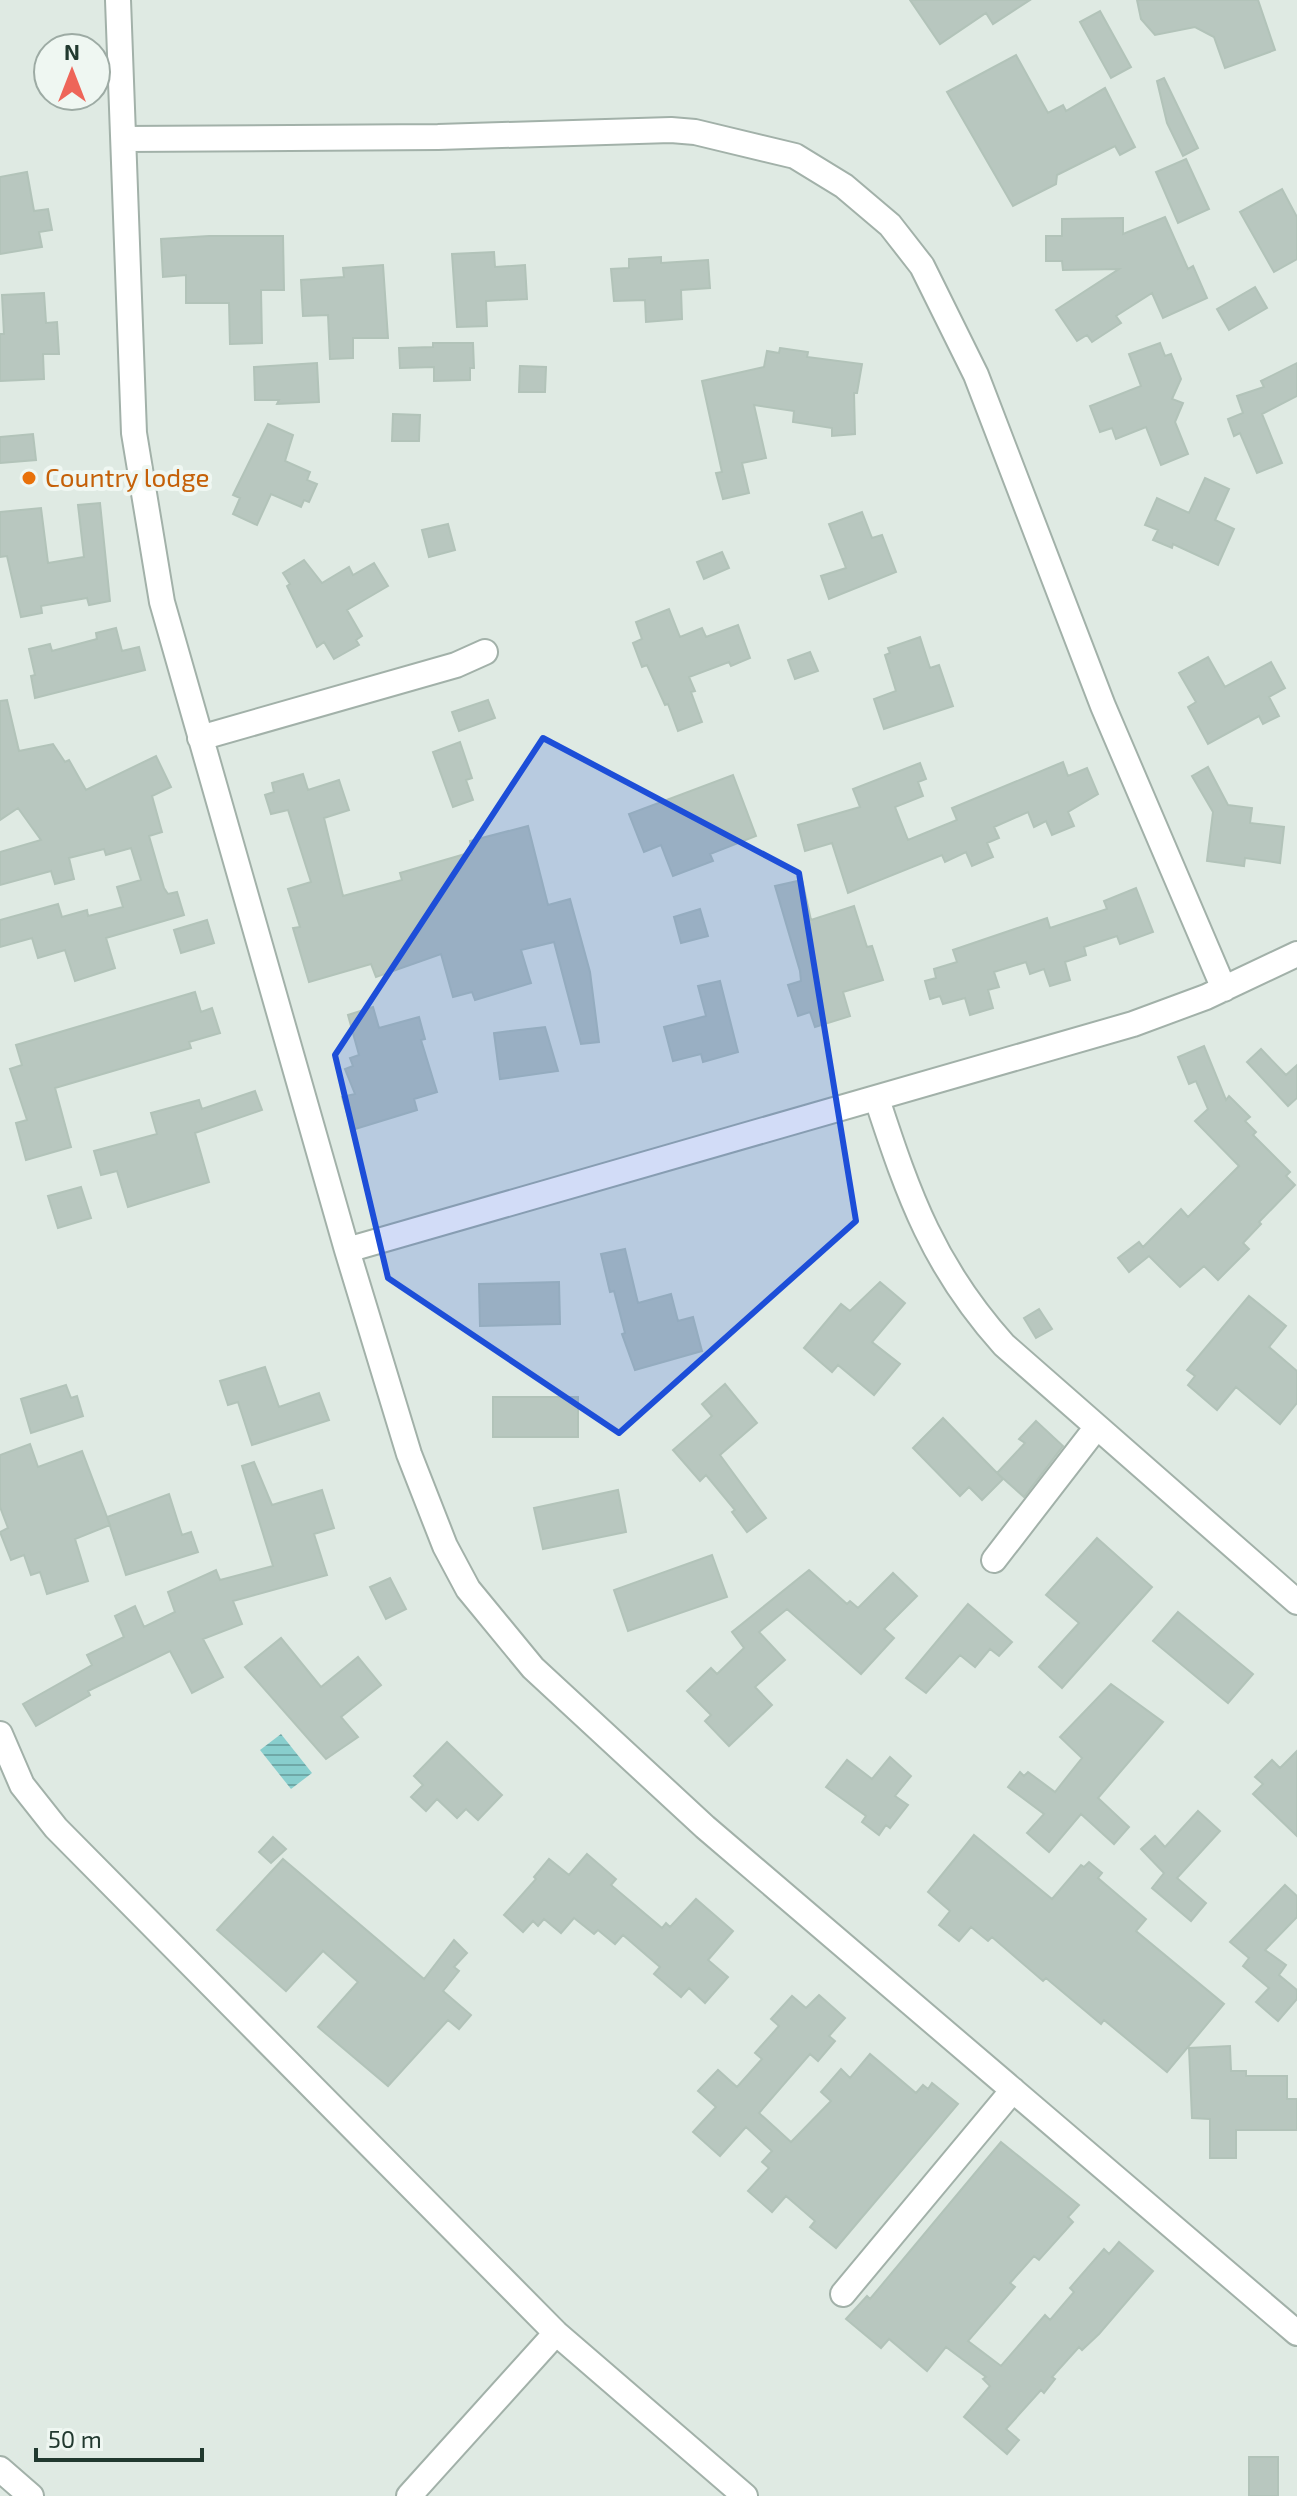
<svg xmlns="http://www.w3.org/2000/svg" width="1297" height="2496" font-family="'Exo 2',sans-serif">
	<defs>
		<pattern id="water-rules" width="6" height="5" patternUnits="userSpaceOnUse" patternTransform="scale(2)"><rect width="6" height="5" fill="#88cecd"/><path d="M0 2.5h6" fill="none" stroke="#6fa8a7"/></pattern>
	</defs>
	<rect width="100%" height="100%" fill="#dfeae3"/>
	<!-- water -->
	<path fill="url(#water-rules)" d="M 281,1734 L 312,1773 L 291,1789 L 260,1750 Z"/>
	<!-- building -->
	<path fill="#b8c7bf" stroke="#b2c3b9" stroke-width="2" d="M 910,0 L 1030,0 L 993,24 L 986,13 L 940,44 Z
		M 1137,0 L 1258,0 L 1275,50 L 1225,68 L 1214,37 L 1195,27 L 1155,35 L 1141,19 Z
		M 1100,11 L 1131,67 L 1111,78 L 1080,22 Z
		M 1016,55 L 1048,113 L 1063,105 L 1066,111 L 1105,88 L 1135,147 L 1120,155 L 1115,146 L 1057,175 L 1056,184 L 1013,206 L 947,92 Z
		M 1164,78 L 1198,148 L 1183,156 L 1167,123 L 1157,81 Z
		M 1186,159 L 1209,209 L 1178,223 L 1156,172 Z
		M 27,172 L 34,211 L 48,209 L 52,230 L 39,232 L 42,247 L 0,254 L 0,177 Z
		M 1282,189 L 1297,217 L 1297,259 L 1274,272 L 1240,212 Z
		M 1165,217 L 1188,269 L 1193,266 L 1207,298 L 1163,318 L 1152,293 L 1116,316 L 1121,323 L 1092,342 L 1087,335 L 1077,341 L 1056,310 L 1119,269 L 1063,270 L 1062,261 L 1046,261 L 1046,236 L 1062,236 L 1062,219 L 1123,218 L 1123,234 Z
		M 209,236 L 283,236 L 284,290 L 261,290 L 262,343 L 230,344 L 229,303 L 186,303 L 186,275 L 163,277 L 161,239 Z
		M 494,252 L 495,267 L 525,265 L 527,299 L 486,301 L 487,326 L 457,327 L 452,254 Z
		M 661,257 L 661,263 L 708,260 L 710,288 L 681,290 L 682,319 L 646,322 L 645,300 L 614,301 L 611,269 L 629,268 L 629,259 Z
		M 383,265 L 388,338 L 353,338 L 353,358 L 330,359 L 328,315 L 303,316 L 301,280 L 344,277 L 343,268 Z
		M 1255,287 L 1267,308 L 1229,330 L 1217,309 Z
		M 44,293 L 46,323 L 57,322 L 59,354 L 43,354 L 44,379 L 0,381 L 0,334 L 4,334 L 2,295 Z
		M 433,343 L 473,343 L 474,368 L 470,368 L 470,380 L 434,381 L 434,367 L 400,368 L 399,348 L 433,347 Z
		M 1160,343 L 1165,356 L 1171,354 L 1181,379 L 1172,399 L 1183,403 L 1175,422 L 1188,454 L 1161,465 L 1146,427 L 1116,439 L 1112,428 L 1100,432 L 1090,406 L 1141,386 L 1129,354 Z
		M 780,348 L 808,352 L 807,357 L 862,364 L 857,393 L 854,393 L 855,434 L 832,436 L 832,428 L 793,422 L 794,411 L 754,405 L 766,458 L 742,463 L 749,493 L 723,499 L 716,473 L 722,472 L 702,381 L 764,367 L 767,351 L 779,353 Z
		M 317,363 L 319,402 L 277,404 L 279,400 L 255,400 L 254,367 Z
		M 1297,363 L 1297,396 L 1262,414 L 1282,463 L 1257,473 L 1240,433 L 1234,436 L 1228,419 L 1243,413 L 1237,396 L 1264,387 L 1261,381 Z
		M 520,366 L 546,367 L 545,392 L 519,392 Z
		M 393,414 L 420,415 L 419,441 L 392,441 Z
		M 268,424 L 293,435 L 285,461 L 310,472 L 307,480 L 317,484 L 309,502 L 304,500 L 301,507 L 271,494 L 257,525 L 233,514 L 240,498 L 233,495 Z
		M 33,434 L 36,460 L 0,463 L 0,437 Z
		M 1205,478 L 1229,489 L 1215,520 L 1234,529 L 1218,565 L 1173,544 L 1172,548 L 1153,540 L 1158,530 L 1145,525 L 1157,498 L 1189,513 Z
		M 100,503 L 110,601 L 89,605 L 87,598 L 41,606 L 42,613 L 21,617 L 7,556 L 0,557 L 0,512 L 41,508 L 48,563 L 84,557 L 78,505 Z
		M 862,512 L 872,538 L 882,535 L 896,572 L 829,599 L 821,576 L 846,568 L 829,524 Z
		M 448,524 L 455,550 L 429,557 L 422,530 Z
		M 722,552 L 729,568 L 704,579 L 697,562 Z
		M 304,560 L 322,583 L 349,567 L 353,575 L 374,563 L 388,586 L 347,610 L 362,636 L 356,640 L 359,645 L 334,659 L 324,642 L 317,647 L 287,586 L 290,584 L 283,573 Z
		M 669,609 L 680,637 L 702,628 L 706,637 L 738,625 L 750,658 L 731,666 L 729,662 L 689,677 L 695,691 L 691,692 L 702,722 L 678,731 L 668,704 L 665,705 L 647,665 L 642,667 L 633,643 L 642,639 L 636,622 Z
		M 116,628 L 122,651 L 139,647 L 145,670 L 35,698 L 31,676 L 35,675 L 29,649 L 50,644 L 52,651 L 97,639 L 96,633 Z
		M 920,637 L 930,668 L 939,665 L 953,706 L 884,729 L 874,699 L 896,691 L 885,655 L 890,653 L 888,648 Z
		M 810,652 L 818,671 L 795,679 L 788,660 Z
		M 1208,657 L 1225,687 L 1271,662 L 1285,688 L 1269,697 L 1279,716 L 1263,724 L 1259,716 L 1208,744 L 1188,707 L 1196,702 L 1179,673 Z
		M 7,700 L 19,751 L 53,744 L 65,762 L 69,760 L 86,790 L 156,756 L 171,787 L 152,796 L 162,832 L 149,836 L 164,888 L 168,894 L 177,892 L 184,915 L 106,938 L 115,968 L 75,981 L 65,950 L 38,958 L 32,938 L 0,947 L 0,920 L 58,904 L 62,917 L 87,910 L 88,916 L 123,907 L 117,887 L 141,880 L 131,848 L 106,855 L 104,849 L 69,858 L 74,879 L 55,884 L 51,871 L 0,885 L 0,852 L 41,840 L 18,808 L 0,820 L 0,701 Z
		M 488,700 L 495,718 L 459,731 L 452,712 Z
		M 460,742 L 472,778 L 466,780 L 473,800 L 453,807 L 433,752 Z
		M 1063,762 L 1068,776 L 1087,768 L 1098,794 L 1068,812 L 1074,826 L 1052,835 L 1046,821 L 1034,827 L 1028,812 L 994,827 L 999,838 L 987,843 L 993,857 L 972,866 L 966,852 L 945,862 L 942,855 L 848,893 L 832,843 L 805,851 L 798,825 L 860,807 L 853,789 L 920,763 L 926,779 L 918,782 L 923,796 L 895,807 L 908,840 L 957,820 L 952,808 Z
		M 1208,767 L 1228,805 L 1252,808 L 1250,823 L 1284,827 L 1280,863 L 1245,858 L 1244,866 L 1207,861 L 1213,812 L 1192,776 Z
		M 303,774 L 308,790 L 339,780 L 349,810 L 324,818 L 343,896 L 402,880 L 400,873 L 472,852 L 470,841 L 528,826 L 548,905 L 570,899 L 590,972 L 599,1042 L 581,1044 L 554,942 L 521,950 L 531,983 L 475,1000 L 472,992 L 453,997 L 441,954 L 376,977 L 371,964 L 309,982 L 293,928 L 300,927 L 288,889 L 311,882 L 288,810 L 271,814 L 265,795 L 274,792 L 272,783 Z
		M 733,775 L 756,836 L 710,854 L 713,861 L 673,876 L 661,845 L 644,852 L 629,814 Z
		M 802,880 L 811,920 L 854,906 L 867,947 L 872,946 L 883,980 L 843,992 L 850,1016 L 815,1027 L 810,1012 L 798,1016 L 788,985 L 801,981 L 800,971 L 775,886 Z
		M 1136,888 L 1153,932 L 1120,944 L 1117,936 L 1084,947 L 1086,955 L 1065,962 L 1070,980 L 1050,986 L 1044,969 L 1030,974 L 1026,962 L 994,972 L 999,987 L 988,990 L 993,1008 L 970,1015 L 965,998 L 943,1004 L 940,996 L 930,999 L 925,981 L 936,978 L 934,969 L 957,962 L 953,950 L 1047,918 L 1050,928 L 1107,909 L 1104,901 Z
		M 700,909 L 708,936 L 681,943 L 674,917 Z
		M 207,920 L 214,943 L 181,953 L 174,930 Z
		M 720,981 L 738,1052 L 703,1062 L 701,1054 L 673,1061 L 664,1027 L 706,1016 L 698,986 Z
		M 195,992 L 201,1012 L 212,1008 L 220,1033 L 189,1042 L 191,1048 L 55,1088 L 71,1147 L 26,1160 L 16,1123 L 27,1120 L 10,1069 L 22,1065 L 16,1045 Z
		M 373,1007 L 379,1028 L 419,1017 L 425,1039 L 421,1040 L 437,1092 L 414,1099 L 417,1110 L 352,1130 L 342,1097 L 355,1094 L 345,1069 L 353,1066 L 350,1058 L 359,1055 L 348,1015 Z
		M 545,1027 L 558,1071 L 500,1079 L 494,1033 Z
		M 1204,1046 L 1226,1100 L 1229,1096 L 1250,1117 L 1245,1121 L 1256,1132 L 1253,1135 L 1290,1172 L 1286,1176 L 1295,1185 L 1259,1222 L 1261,1224 L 1243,1243 L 1249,1249 L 1218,1280 L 1204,1266 L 1180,1287 L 1149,1256 L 1129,1272 L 1118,1258 L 1139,1242 L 1143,1247 L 1181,1209 L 1188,1217 L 1239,1166 L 1195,1121 L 1208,1109 L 1196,1081 L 1189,1084 L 1178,1057 Z
		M 1261,1049 L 1286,1075 L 1297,1065 L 1297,1098 L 1288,1106 L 1247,1062 Z
		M 255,1091 L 262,1110 L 195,1133 L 209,1182 L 128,1207 L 117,1171 L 101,1175 L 94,1151 L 157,1134 L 151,1113 L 199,1100 L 202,1109 Z
		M 81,1187 L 91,1218 L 58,1228 L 48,1196 Z
		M 625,1249 L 638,1303 L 671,1294 L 678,1321 L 693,1317 L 702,1351 L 635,1370 L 622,1334 L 625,1333 L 614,1291 L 610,1292 L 601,1254 Z
		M 559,1282 L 560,1324 L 480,1326 L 479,1284 Z
		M 880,1282 L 905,1303 L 872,1342 L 900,1364 L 874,1395 L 838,1365 L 832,1372 L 804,1348 L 841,1304 L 850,1311 Z
		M 1249,1296 L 1286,1326 L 1269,1347 L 1297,1371 L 1297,1403 L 1280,1424 L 1236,1387 L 1217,1410 L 1188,1385 L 1195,1376 L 1187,1370 Z
		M 1039,1309 L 1052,1329 L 1036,1338 L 1024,1318 Z
		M 265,1367 L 279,1407 L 319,1393 L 329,1420 L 252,1445 L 238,1402 L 228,1405 L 220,1381 Z
		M 725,1384 L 757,1423 L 720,1455 L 766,1518 L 747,1532 L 732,1512 L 735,1510 L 706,1475 L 700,1481 L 673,1450 L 712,1416 L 702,1404 Z
		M 66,1385 L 71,1398 L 77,1396 L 83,1416 L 31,1433 L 21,1399 Z
		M 493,1397 L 578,1397 L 578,1437 L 493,1437 Z
		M 943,1418 L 1003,1479 L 982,1500 L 969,1487 L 960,1496 L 913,1448 Z
		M 1036,1421 L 1063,1446 L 1024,1497 L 997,1473 L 1025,1443 L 1019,1439 Z
		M 30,1444 L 38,1467 L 82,1451 L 110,1525 L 75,1539 L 88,1581 L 47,1594 L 40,1572 L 31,1575 L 24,1555 L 11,1560 L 0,1532 L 8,1528 L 0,1507 L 0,1455 Z
		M 254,1462 L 272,1505 L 322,1490 L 334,1528 L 314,1534 L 327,1575 L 233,1601 L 242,1624 L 203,1639 L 223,1677 L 192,1693 L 170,1651 L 88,1691 L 90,1695 L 36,1726 L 23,1704 L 92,1665 L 87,1655 L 124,1637 L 115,1616 L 135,1606 L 144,1627 L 175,1612 L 168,1592 L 216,1570 L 220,1580 L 273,1566 L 242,1466 Z
		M 618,1490 L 626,1532 L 543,1549 L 534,1508 Z
		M 169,1494 L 182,1535 L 191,1532 L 198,1552 L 126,1575 L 107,1517 Z
		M 1097,1538 L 1152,1587 L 1062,1688 L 1039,1667 L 1079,1623 L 1046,1595 Z
		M 712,1555 L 727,1597 L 628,1631 L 614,1590 Z
		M 809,1570 L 847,1604 L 850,1601 L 858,1608 L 893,1573 L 917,1596 L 884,1629 L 894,1638 L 861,1674 L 787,1609 L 759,1632 L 785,1660 L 755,1687 L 772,1705 L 729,1746 L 705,1721 L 711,1715 L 687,1691 L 711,1668 L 717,1674 L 744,1648 L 732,1632 Z
		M 390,1578 L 406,1609 L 386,1619 L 370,1587 Z
		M 968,1604 L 1012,1642 L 999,1656 L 990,1649 L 975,1667 L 960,1655 L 926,1693 L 906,1678 Z
		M 1178,1612 L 1253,1674 L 1228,1703 L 1153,1641 Z
		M 281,1638 L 321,1687 L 358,1657 L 381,1685 L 341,1717 L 358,1737 L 326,1759 L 245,1667 Z
		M 1111,1684 L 1163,1722 L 1098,1798 L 1129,1827 L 1114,1844 L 1081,1814 L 1049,1852 L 1027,1833 L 1044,1814 L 1008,1787 L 1020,1772 L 1024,1776 L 1028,1772 L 1055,1792 L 1082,1758 L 1060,1737 Z
		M 447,1742 L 502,1795 L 478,1820 L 466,1809 L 457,1818 L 437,1799 L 426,1811 L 411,1797 L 423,1785 L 414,1776 Z
		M 1297,1751 L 1297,1836 L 1253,1794 L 1263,1784 L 1255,1777 L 1272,1760 L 1280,1768 Z
		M 890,1757 L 911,1776 L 895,1796 L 908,1805 L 890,1828 L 886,1825 L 879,1835 L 862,1822 L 866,1816 L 826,1787 L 847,1760 L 872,1779 Z
		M 1198,1811 L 1220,1831 L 1177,1878 L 1206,1903 L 1191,1921 L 1152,1888 L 1164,1873 L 1141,1849 L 1155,1836 L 1165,1847 Z
		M 974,1835 L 1052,1899 L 1081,1865 L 1084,1867 L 1089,1862 L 1102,1873 L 1098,1878 L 1146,1919 L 1136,1931 L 1224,2004 L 1167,2072 L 1104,2020 L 1101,2024 L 1046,1978 L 1043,1981 L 992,1937 L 988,1941 L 971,1927 L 959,1941 L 939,1925 L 950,1911 L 928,1892 Z
		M 273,1837 L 286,1849 L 271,1863 L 259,1852 Z
		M 587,1854 L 616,1879 L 611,1885 L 662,1928 L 666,1923 L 670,1927 L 696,1899 L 733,1931 L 708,1960 L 728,1977 L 705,2003 L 689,1988 L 681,1997 L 654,1974 L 660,1967 L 623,1935 L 615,1944 L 598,1930 L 594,1934 L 574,1918 L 561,1933 L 544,1919 L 538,1926 L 533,1921 L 523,1932 L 504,1915 L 536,1879 L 534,1877 L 549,1859 L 569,1875 Z
		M 283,1859 L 424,1979 L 454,1940 L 467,1953 L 454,1967 L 459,1971 L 443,1991 L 471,2015 L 459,2029 L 448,2020 L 388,2086 L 318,2027 L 358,1982 L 323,1951 L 286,1991 L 217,1930 Z
		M 1285,1885 L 1297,1896 L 1297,1917 L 1265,1950 L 1286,1965 L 1279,1975 L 1297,1990 L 1297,1999 L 1278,2021 L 1256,2002 L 1269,1988 L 1243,1966 L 1249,1958 L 1230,1942 Z
		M 819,1995 L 845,2018 L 829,2036 L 835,2041 L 818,2061 L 810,2054 L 759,2113 L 791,2142 L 831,2101 L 821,2092 L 841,2069 L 850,2078 L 870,2054 L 916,2093 L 923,2085 L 928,2089 L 932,2083 L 958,2104 L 836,2248 L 810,2227 L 815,2221 L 786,2196 L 772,2212 L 748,2191 L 769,2168 L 762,2162 L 772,2151 L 746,2127 L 720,2156 L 693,2132 L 716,2107 L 698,2091 L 718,2070 L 737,2087 L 762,2059 L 755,2053 L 779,2026 L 771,2019 L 792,1996 L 806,2008 Z
		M 1230,2046 L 1231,2071 L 1246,2071 L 1246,2076 L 1287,2076 L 1287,2099 L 1297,2099 L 1297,2130 L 1236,2130 L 1236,2158 L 1210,2158 L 1210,2119 L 1192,2118 L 1189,2048 Z
		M 1001,2142 L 1079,2205 L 1068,2217 L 1073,2222 L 1039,2260 L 1034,2256 L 1010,2283 L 1015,2287 L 968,2341 L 1001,2366 L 1045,2315 L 1050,2320 L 1074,2292 L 1070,2288 L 1104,2249 L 1109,2254 L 1119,2242 L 1153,2271 L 1099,2334 L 1082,2350 L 1079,2347 L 1052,2377 L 1055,2379 L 1044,2393 L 1041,2390 L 1006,2429 L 1019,2440 L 1007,2454 L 964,2417 L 990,2386 L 983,2379 L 986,2377 L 946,2347 L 927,2371 L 889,2339 L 881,2348 L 846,2319 L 867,2296 L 870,2299 Z
		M 1249,2457 L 1278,2457 L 1278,2496 L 1249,2496 Z"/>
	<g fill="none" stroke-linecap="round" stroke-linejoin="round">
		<defs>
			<path id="minor" d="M 118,0 L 134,433 L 162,602 L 347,1250 L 409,1454 L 445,1546 L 468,1589 L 533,1668 L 705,1827 L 1297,2333
				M 124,139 L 438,137 L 671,130 L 695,132 L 795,156 L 844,186 L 890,225 L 922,266 L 976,375 L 1103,706 L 1224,989
				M 200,738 L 456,665 L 485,652
				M 877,1099 C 909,1197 934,1267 1004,1345 L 1297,1602
				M 347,1250 L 1133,1024 L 1206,997 L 1297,954
				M 994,1560 L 1096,1428
				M 0,1734 L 22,1785 L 56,1828 L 556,2333 L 745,2496
				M 843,2294 L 1013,2090
				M 0,2469 L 31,2496
				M 409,2496 L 556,2333"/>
		</defs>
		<!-- minor casing -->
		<use href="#minor" stroke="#a2b1a9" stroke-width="28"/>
		<!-- minor -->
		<use href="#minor" stroke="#fff" stroke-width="24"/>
	</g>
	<!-- marked area -->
	<path fill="#1d4ed8" fill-opacity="0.2" stroke="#1d4ed8" stroke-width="6" stroke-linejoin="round" d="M 543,738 L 799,873 L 856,1221 L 619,1433 L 388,1278 L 335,1055 Z"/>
	<!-- markers -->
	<circle fill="#e8710a" stroke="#eff7f2" stroke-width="3" cx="29" cy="478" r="8"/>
	<g text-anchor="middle" stroke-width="8" stroke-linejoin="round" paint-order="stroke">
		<!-- food labels -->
		<g font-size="26" fill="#c56008" stroke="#eff7f2" text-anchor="start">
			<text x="45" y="487">Country lodge</text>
		</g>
	</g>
	<!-- north arrow -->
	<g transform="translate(72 72)"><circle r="38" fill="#eff7f2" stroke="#9daba4" stroke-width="2"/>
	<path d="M0-6L14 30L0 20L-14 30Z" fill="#ee6559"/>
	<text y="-12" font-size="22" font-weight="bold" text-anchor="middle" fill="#21392f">N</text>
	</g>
	<!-- scale -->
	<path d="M36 2448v12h166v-12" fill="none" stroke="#21392f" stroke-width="4"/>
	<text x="48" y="2448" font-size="24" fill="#21392f" stroke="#eff7f2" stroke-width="6" paint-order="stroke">50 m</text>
</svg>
